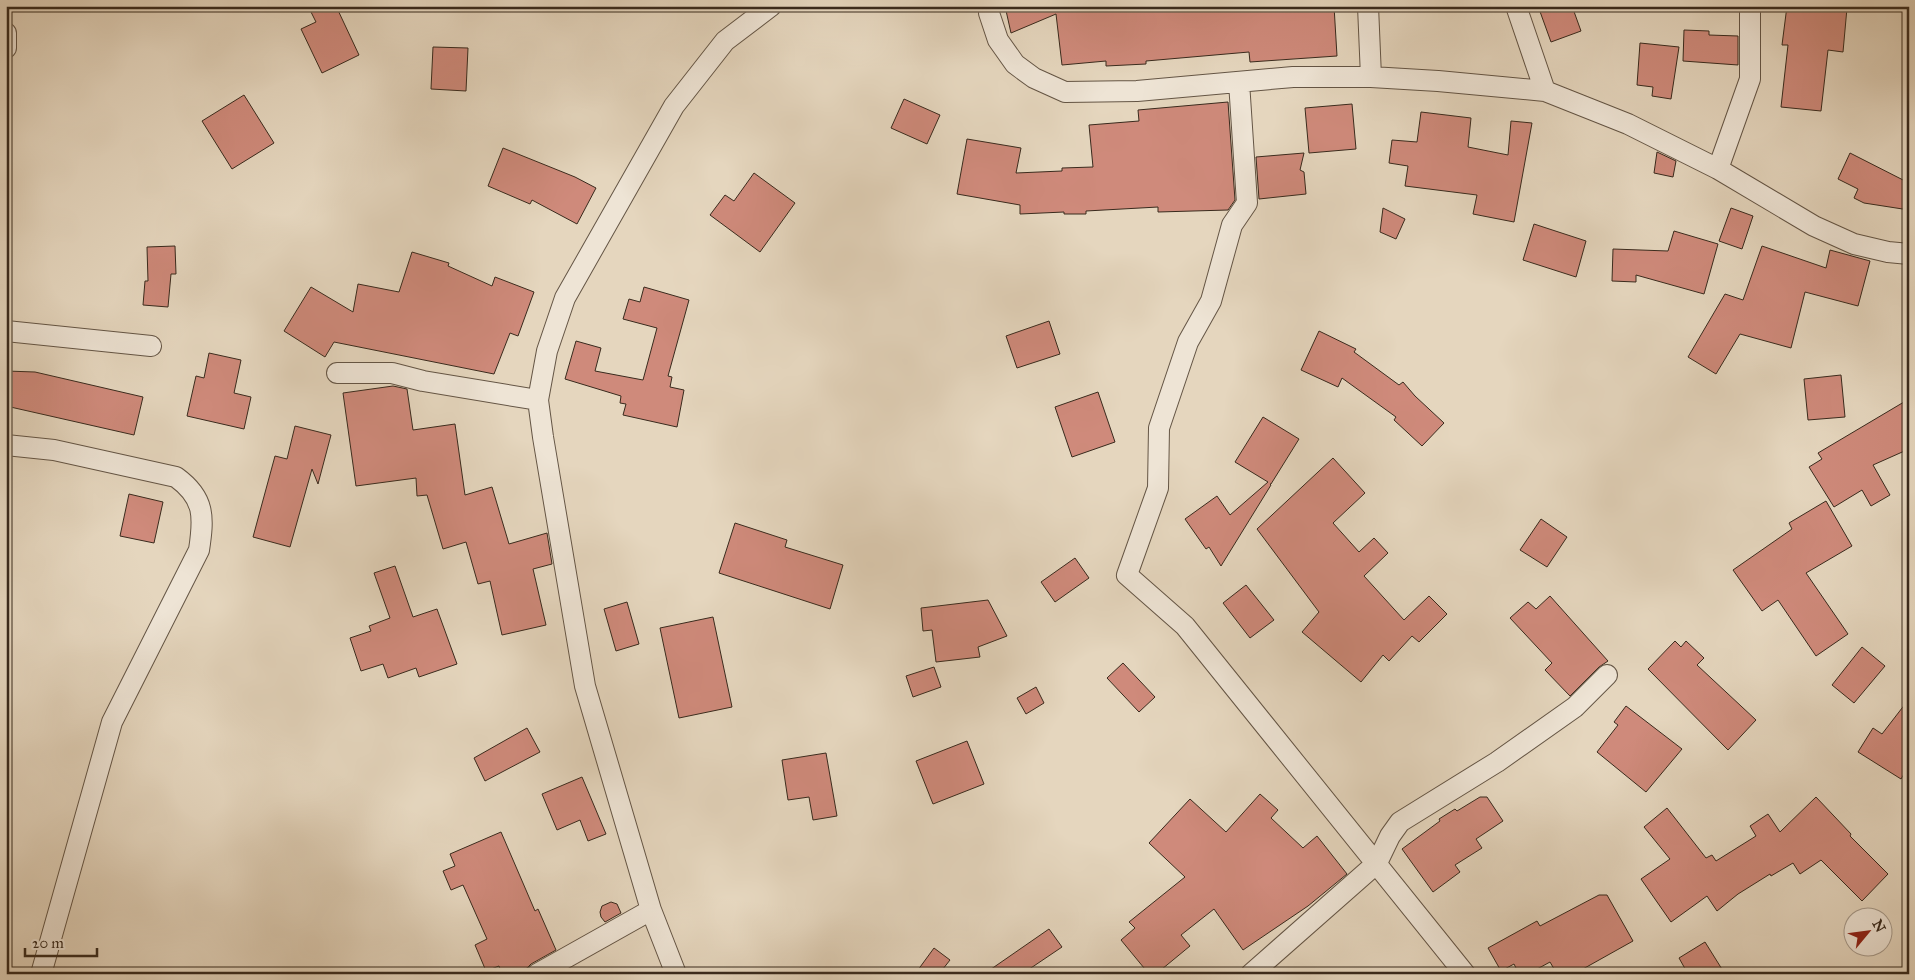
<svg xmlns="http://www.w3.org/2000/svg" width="1915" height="980" font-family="'IM FELL Great Primer',serif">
	<rect width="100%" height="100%" fill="#e5d6be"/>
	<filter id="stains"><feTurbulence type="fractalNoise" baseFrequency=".004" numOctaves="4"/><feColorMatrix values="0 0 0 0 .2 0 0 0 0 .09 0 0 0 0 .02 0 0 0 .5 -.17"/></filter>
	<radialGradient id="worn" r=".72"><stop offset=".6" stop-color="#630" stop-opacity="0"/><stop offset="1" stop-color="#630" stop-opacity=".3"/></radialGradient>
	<!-- building -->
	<path fill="#cf8a7b" stroke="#392a1d" d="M 308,6 L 336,6 L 359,55 L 322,73 L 301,29 L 316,22 Z
		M 1005,6 L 1334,6 L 1337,56 L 1250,62 L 1249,52 L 1146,61 L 1146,64 L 1106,66 L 1106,61 L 1062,65 L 1056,14 L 1011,33 Z
		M 1538,6 L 1572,6 L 1581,31 L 1551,42 Z
		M 1787,6 L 1847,8 L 1843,52 L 1828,50 L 1821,111 L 1781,107 L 1788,45 L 1782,45 Z
		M 1684,30 L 1709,31 L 1709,35 L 1738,36 L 1738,65 L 1683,61 Z
		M 1640,43 L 1679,47 L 1671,99 L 1652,96 L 1653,87 L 1637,85 Z
		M 433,47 L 468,48 L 466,91 L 431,89 Z
		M 244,95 L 274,143 L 232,169 L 202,121 Z
		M 904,99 L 940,115 L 927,144 L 891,128 Z
		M 1228,102 L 1235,200 L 1228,210 L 1158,212 L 1158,207 L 1086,211 L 1086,214 L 1064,214 L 1064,212 L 1020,214 L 1020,205 L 957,194 L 967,139 L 1021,148 L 1016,173 L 1062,171 L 1062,168 L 1093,167 L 1089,125 L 1139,121 L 1138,110 Z
		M 1352,104 L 1356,149 L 1309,153 L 1305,108 Z
		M 1421,112 L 1471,118 L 1468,147 L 1508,155 L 1511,121 L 1532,123 L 1514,222 L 1473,214 L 1477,195 L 1405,186 L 1408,166 L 1389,163 L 1392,140 L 1417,142 Z
		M 503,148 L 575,177 L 596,188 L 577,224 L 532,200 L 530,204 L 488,186 Z
		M 1657,152 L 1676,161 L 1673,177 L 1654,173 Z
		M 1304,153 L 1300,170 L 1304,172 L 1306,194 L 1259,199 L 1256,157 Z
		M 1850,153 L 1909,183 L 1909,210 L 1864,203 L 1854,198 L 1858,189 L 1838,179 Z
		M 754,173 L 795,203 L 760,252 L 710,215 L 725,195 L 734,201 Z
		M 1383,208 L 1405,219 L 1396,239 L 1380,232 Z
		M 1731,208 L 1753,216 L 1742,249 L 1719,241 Z
		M 1534,224 L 1586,241 L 1576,277 L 1523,260 Z
		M 1674,231 L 1718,244 L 1704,294 L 1636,275 L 1636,282 L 1612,281 L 1613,249 L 1668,251 Z
		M 175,246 L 176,274 L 171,274 L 168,307 L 143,305 L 145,281 L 148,281 L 147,247 Z
		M 1762,246 L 1826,268 L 1830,250 L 1870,261 L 1858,306 L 1805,292 L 1791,348 L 1740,334 L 1716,374 L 1688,357 L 1725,294 L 1743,300 Z
		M 412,252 L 449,263 L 448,266 L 492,286 L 495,277 L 534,292 L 518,336 L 510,333 L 494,374 L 334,342 L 325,357 L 284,331 L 311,287 L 353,312 L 358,284 L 399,292 Z
		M 644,287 L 689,300 L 668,376 L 672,377 L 670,387 L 684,390 L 677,427 L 623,415 L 626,404 L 620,403 L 621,396 L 565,379 L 576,341 L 601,348 L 595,371 L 643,380 L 657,328 L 623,319 L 629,299 L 640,302 Z
		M 1049,321 L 1060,354 L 1017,368 L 1006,336 Z
		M 1319,331 L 1356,349 L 1354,352 L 1399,385 L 1403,382 L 1415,396 L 1444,423 L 1422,446 L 1394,420 L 1396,417 L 1342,378 L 1338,387 L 1301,370 Z
		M 209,353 L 241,360 L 234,393 L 251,397 L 244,429 L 187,416 L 196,376 L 204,378 Z
		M 6,371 L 35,372 L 143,397 L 134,435 L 6,406 Z
		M 1841,375 L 1845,417 L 1808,420 L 1804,379 Z
		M 393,386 L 407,389 L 413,430 L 455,424 L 465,495 L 492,487 L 509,544 L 547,533 L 552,564 L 533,569 L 546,625 L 502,635 L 490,581 L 478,584 L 466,542 L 443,549 L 427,495 L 417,496 L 416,478 L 356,486 L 343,393 Z
		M 1098,392 L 1115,442 L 1072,457 L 1055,407 Z
		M 1909,399 L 1909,449 L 1873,465 L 1890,495 L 1871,506 L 1862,490 L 1834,507 L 1809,467 L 1822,459 L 1818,453 Z
		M 1263,417 L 1299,439 L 1271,484 L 1270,484 L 1271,485 L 1221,566 L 1209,547 L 1206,549 L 1185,519 L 1217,496 L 1230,515 L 1268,482 L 1235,462 Z
		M 295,426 L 331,435 L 318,484 L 312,469 L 290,547 L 253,537 L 275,456 L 287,459 Z
		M 1333,458 L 1365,493 L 1333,523 L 1359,552 L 1374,538 L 1388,553 L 1364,576 L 1404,620 L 1429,596 L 1447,614 L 1419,642 L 1412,636 L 1389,661 L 1383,655 L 1361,682 L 1302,632 L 1319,612 L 1257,529 Z
		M 129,494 L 163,502 L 154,543 L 120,536 Z
		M 1826,501 L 1852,546 L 1806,573 L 1848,634 L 1816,656 L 1778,600 L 1762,611 L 1733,570 L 1792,529 L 1789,523 Z
		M 1541,519 L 1567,537 L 1547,567 L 1520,550 Z
		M 735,523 L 787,540 L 785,547 L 843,565 L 830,609 L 719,573 Z
		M 1075,558 L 1089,578 L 1055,602 L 1041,582 Z
		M 395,566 L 413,617 L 437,609 L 457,664 L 419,677 L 416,668 L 388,678 L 383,664 L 361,671 L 350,638 L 371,631 L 369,626 L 390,618 L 374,573 Z
		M 1246,585 L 1274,620 L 1250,638 L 1223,603 Z
		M 1550,596 L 1608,661 L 1599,667 L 1570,696 L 1545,670 L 1552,663 L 1510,618 L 1528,602 L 1536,609 Z
		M 988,600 L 1007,636 L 978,647 L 980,657 L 936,662 L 932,630 L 923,631 L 921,608 Z
		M 627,602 L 639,644 L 616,651 L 604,609 Z
		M 713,617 L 732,707 L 679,718 L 660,628 Z
		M 1675,641 L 1681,647 L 1686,641 L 1704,658 L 1697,665 L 1756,720 L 1728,750 L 1648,669 Z
		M 1862,647 L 1885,666 L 1854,703 L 1832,685 Z
		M 1123,663 L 1155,697 L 1139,712 L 1107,678 Z
		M 934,667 L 941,687 L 913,697 L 906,676 Z
		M 1036,687 L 1044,703 L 1026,714 L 1017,698 Z
		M 1909,699 L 1909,766 L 1901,779 L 1858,752 L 1873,728 L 1882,734 Z
		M 1626,706 L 1682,749 L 1646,792 L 1597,752 L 1618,725 L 1614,722 Z
		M 527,728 L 540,752 L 485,781 L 474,758 Z
		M 967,741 L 984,784 L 933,804 L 916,761 Z
		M 826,753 L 837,816 L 813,820 L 809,797 L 788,800 L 782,760 Z
		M 582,777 L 606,834 L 588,841 L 580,820 L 557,830 L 542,794 Z
		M 1260,794 L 1278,810 L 1271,818 L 1303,848 L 1317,836 L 1347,874 L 1308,906 L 1243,950 L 1214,909 L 1181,935 L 1190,946 L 1156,974 L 1149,974 L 1121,940 L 1135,928 L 1129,922 L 1185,877 L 1149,843 L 1190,799 L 1226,832 Z
		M 1480,797 L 1487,797 L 1503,821 L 1476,839 L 1482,848 L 1455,865 L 1460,872 L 1433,892 L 1402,849 L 1440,821 L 1439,819 L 1455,809 L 1457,811 Z
		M 1816,797 L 1851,834 L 1850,836 L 1888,874 L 1862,901 L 1821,860 L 1800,874 L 1793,863 L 1771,876 L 1770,874 L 1738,894 L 1717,911 L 1707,896 L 1671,922 L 1641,879 L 1670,859 L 1644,827 L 1667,808 L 1706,858 L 1712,855 L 1716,861 L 1756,836 L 1750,826 L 1768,814 L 1780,832 Z
		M 501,832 L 535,911 L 538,909 L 556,950 L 531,964 L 527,968 L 514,974 L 502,974 L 499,966 L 486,971 L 475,945 L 487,939 L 463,885 L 451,890 L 443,871 L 455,866 L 450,854 Z
		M 1599,895 L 1607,895 L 1633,941 L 1574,974 L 1557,974 L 1550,962 L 1528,974 L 1519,974 L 1514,964 L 1501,971 L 1488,948 L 1537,921 L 1540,926 Z
		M 611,902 L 617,904 L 621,913 L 605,922 L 601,917 L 600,912 L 602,906 Z
		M 1049,929 L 1062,947 L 1022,974 L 984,974 Z
		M 1705,942 L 1725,974 L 1688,974 L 1679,958 Z
		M 934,948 L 950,960 L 939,974 L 915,974 Z"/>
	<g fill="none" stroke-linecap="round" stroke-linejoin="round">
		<defs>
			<path id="street" d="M 989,6 L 989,13 L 998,40 L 1015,64 L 1034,78 L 1065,92 L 1137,91 L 1293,77 L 1371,77 L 1438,81 L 1545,91 L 1628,124 L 1718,169 L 1814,226 L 1854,244 L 1888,252 L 1909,254
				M 1368,6 L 1371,77
				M 1516,6 L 1545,91
				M 6,33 L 6,48
				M 1239,82 L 1247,203 L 1232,225 L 1211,301 L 1188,342 L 1159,428 L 1158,488 L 1127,575 L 1185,626 L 1465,974
				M 1718,169 L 1750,79 L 1750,6
				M 6,331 L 151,346
				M 337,373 L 392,373 L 423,381 L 538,400
				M 6,445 L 54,450 L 176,477 C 205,498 204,517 199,550 L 112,722 L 41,974
				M 651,910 L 676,974
				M 537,974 L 651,910 L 585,686 L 543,437 L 538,400 L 547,351 L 565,298 L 674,106 L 725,41 L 771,6
				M 1251,974 L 1377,863 L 1390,836 L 1400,822 L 1497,762 L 1575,707 L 1607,675"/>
		</defs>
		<!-- street casing -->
		<use href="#street" stroke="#645545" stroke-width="22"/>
		<!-- street -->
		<use href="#street" stroke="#eee4d5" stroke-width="20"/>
	</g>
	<!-- margin -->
	<rect width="1915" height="980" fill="none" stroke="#e5d6be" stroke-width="25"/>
	<rect x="8" y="8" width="1900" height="965" fill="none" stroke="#392a1d" stroke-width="2.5"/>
	<rect x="12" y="12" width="1890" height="955" fill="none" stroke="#392a1d"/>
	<!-- north arrow -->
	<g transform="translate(1868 932) rotate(61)"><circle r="24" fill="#eee4d5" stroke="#a69a8b"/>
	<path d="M0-4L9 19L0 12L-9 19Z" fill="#8f2418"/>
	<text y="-8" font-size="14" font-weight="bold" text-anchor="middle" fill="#392a1d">N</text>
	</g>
	<!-- scale -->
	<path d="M25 948v8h72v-8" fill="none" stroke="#392a1d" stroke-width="2.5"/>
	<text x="32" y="948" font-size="15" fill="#392a1d" stroke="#eee4d5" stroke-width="4" paint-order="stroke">20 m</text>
	<rect width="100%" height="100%" filter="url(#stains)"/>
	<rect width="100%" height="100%" fill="url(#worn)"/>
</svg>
